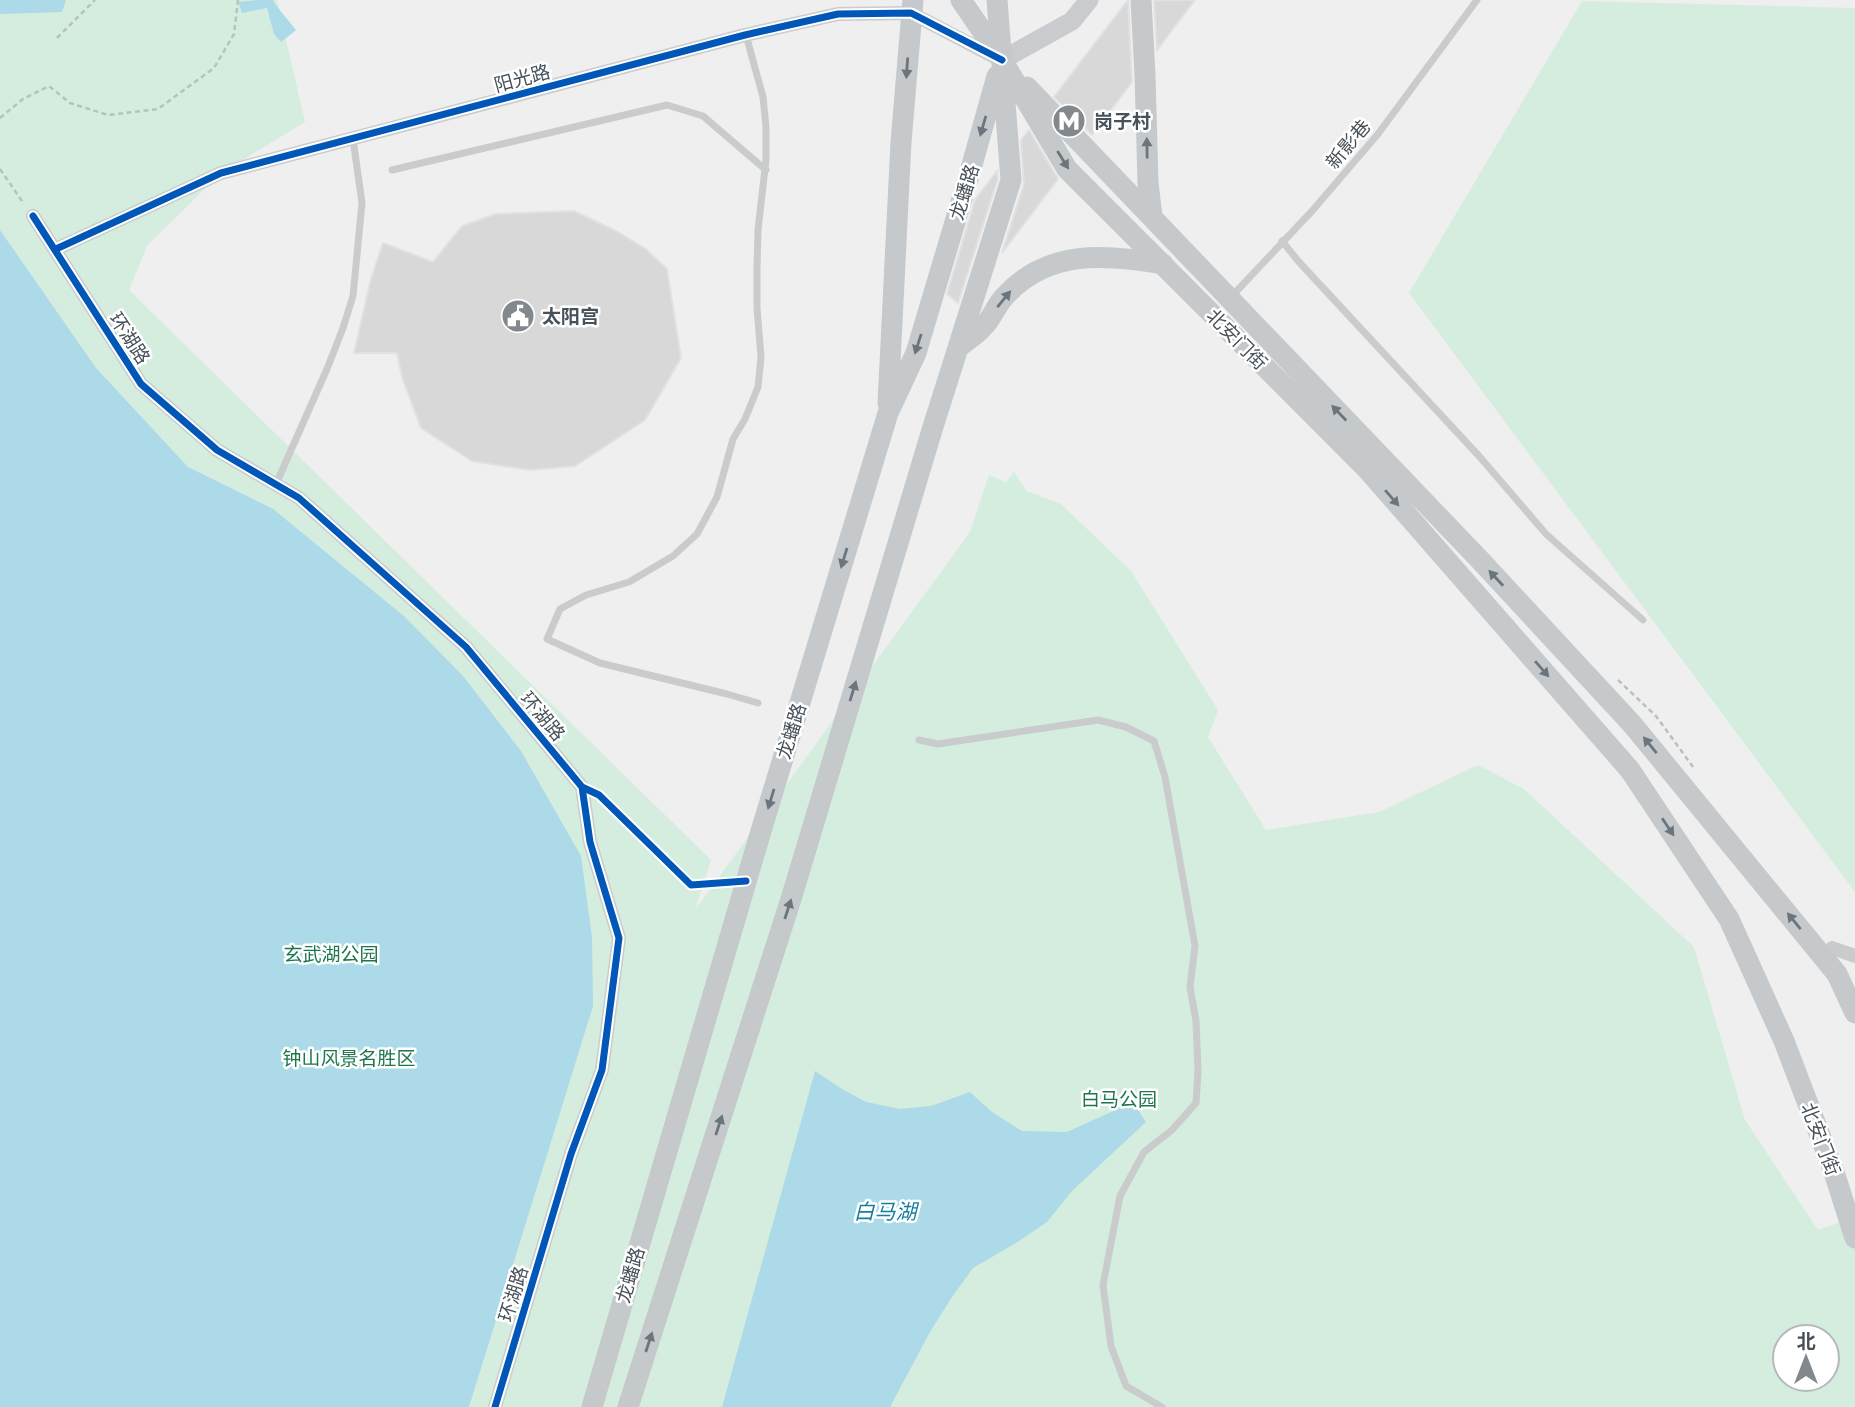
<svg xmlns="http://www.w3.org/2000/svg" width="1855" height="1407" font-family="'Golos Text','Noto Sans SC',sans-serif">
	<rect width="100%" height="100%" fill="#efefef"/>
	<!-- green -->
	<path fill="#d5edde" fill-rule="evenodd" d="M 0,0 L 277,0 L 305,122 L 221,173 L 147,246 L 129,290 L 711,860 L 695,910 L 970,532 L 989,475 L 1006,482 L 1014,472 L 1027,491 L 1061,504 L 1131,571 L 1218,710 L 1208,737 L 1266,830 L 1379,812 L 1478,765 L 1524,789 L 1694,947 L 1745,1120 L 1818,1230 L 1855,1217 L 1855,1407 L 0,1407 ZM 1785,1337 L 1827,1337 L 1827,1379 L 1785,1379 Z
		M 1582,1 L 1855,8 L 1855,892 L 1409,293 Z"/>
	<!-- water -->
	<path fill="#acdae8" d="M 0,0 L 66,0 L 62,12 L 0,14 Z
		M 258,0 L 273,0 L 275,4 L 296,30 L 281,42 L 274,34 L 267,8 L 242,13 L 238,2 Z
		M 0,230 L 96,368 L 188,467 L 273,509 L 405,617 L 463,676 L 521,751 L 581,856 L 592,937 L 593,1006 L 469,1407 L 0,1407 Z
		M 815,1071 L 842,1089 L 866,1102 L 900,1109 L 931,1106 L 970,1092 L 992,1112 L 1022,1131 L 1067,1132 L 1133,1102 L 1146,1122 L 1072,1191 L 1047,1222 L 1016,1243 L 973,1268 L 952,1297 L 930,1332 L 890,1407 L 722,1407 Z"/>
	<!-- building -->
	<path fill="#d8d8d9" stroke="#e0e1e2" stroke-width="2" d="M 1128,0 L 1132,82 L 1092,135 L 1054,97 Z
		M 1154,0 L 1195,0 L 1157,50 Z
		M 1029,130 L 1058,179 L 1002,253 L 1024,184 L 1021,140 Z
		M 997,171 L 998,178 L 958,303 L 947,294 L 975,200 Z
		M 574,211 L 616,231 L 647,250 L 667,269 L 681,358 L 645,420 L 575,466 L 530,470 L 472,461 L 421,428 L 402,377 L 397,353 L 354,353 L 371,279 L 383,243 L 433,262 L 462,226 L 496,214 Z"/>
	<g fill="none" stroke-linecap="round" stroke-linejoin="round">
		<!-- path -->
		<path stroke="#b7c2bf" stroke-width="2.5" stroke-dasharray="5 3.5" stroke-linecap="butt" d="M 57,38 L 95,0
			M 0,118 L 23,99 L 49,86 L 70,103 L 108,115 L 158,109 L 214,68 L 234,34 L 238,0
			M 0,169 L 24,204
			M 1618,680 L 1656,716 L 1693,767"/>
		<!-- lane -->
		<path stroke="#c9cbcd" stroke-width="7" d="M 746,35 L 763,97 L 766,127 L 766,160 L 758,230 L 757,267 L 757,308 L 761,357 L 758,387 L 745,419 L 733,439 L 717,497 L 697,534 L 673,556 L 629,582 L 586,595 L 560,609 L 547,639 L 600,663 L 727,694 L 758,703
			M 392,170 L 667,105 L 703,116 L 766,170
			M 1282,241 L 1299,262 L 1479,456 L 1546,534 L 1643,620
			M 1232,296 L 1312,211 L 1378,134 L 1477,0
			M 276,484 L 327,369 L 343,328 L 353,296 L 362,203 L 353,139
			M 919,740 L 938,744 L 1098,720 L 1126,727 L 1154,741 L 1165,777 L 1195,946 L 1190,987 L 1196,1021 L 1198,1071 L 1196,1103 L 1172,1130 L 1144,1152 L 1120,1196 L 1103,1285 L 1111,1346 L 1126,1386 L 1162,1407"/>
		<!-- street -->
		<path stroke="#c9cbcd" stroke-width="14" d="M 33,216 L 141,384 L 217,450 L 299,498 L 466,647 L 582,787 L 590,842 L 619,938 L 602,1070 L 571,1154 L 495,1407
			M 56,249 L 221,173 L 745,35 L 838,14 L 911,13 L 997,58
			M 1832,948 L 1855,956"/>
		<!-- secondary -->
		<path stroke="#cacbce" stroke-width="19" d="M 1002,60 L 1072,21 L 1089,0"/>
		<!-- primary -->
		<path stroke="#c5c9cb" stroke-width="21" d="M 961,0 L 1002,60 L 1067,169 L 1367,469 L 1630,770 L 1729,919 L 1784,1041 L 1834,1172 L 1855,1238
			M 1141,0 L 1145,75 L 1148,183 L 1152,216
			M 1027,87 L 1480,560 L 1632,724 L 1837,974 L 1855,1013
			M 958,348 C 966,341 976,335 983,327 C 992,319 996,305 1005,296 C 1048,249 1106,254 1163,264
			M 888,403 L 901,142 L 913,0
			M 592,1407 L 761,831 L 888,413 L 916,353 L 972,165 L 997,76
			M 628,1407 L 791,899 L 932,430 L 1011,180 L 997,0"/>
		<defs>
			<path id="cycleway" d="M 33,216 L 141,384 L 217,450 L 299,498 L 466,647 L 582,787 L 590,842 L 619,938 L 602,1070 L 571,1154 L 495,1407
				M 56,249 L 221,173 L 745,35 L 838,14 L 911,13 L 1002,60
				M 582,787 L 599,795 L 691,885 L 746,881"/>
		</defs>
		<!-- cycleway casing -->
		<use href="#cycleway" stroke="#fff" stroke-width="11"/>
		<!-- cycleway -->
		<use href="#cycleway" stroke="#0057b8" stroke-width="7"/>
	</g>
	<!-- one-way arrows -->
	<defs><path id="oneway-solid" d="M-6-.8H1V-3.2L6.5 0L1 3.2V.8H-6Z" transform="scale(1.75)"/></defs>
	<g fill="#6d757c">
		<use href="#oneway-solid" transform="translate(907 68) rotate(94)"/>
		<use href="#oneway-solid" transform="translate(983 126) rotate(106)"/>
		<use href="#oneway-solid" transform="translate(1147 148) rotate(-91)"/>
		<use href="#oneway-solid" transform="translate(1063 160) rotate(58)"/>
		<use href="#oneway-solid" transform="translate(1004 299) rotate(-51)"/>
		<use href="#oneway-solid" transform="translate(918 344) rotate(108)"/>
		<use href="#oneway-solid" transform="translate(1339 413) rotate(-134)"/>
		<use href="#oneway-solid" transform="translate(1392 498) rotate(49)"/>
		<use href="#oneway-solid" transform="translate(844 558) rotate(107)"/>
		<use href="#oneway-solid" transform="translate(1496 578) rotate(-133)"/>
		<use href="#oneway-solid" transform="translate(1542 669) rotate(49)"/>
		<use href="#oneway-solid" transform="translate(853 691) rotate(-73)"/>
		<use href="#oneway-solid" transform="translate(1650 745) rotate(-129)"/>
		<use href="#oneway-solid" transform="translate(771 799) rotate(107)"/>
		<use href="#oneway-solid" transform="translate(1668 827) rotate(56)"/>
		<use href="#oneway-solid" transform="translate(788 909) rotate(-72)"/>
		<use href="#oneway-solid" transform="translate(1794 921) rotate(-129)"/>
		<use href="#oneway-solid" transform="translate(719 1125) rotate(-72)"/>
		<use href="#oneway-solid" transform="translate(649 1342) rotate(-72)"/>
	</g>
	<!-- icons -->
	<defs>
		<symbol id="metro-disc" viewBox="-11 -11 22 22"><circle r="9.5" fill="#82888e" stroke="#fff"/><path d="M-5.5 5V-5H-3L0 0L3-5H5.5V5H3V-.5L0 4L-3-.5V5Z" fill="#fff"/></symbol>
		<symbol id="civic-disc" viewBox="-11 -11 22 22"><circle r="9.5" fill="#82888e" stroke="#fff"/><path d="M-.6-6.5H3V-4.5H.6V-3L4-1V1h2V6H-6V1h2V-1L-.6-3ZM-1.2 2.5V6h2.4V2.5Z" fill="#fff"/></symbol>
	</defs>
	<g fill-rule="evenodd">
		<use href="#metro-disc" x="1050" y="102" width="38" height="38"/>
		<use href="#civic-disc" x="499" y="297" width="38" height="38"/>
	</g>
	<g text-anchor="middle" stroke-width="5" stroke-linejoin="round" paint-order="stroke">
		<!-- street labels -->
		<g font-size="19" fill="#47515a" stroke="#fff">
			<text transform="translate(522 78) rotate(-15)" y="7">阳光路</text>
			<text transform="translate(1348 144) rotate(-50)" y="7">新影巷</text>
			<text transform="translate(964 192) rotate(-73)" y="7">龙蟠路</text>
			<text transform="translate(130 338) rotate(57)" y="7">环湖路</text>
			<text transform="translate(1237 339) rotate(45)" y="7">北安门街</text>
			<text transform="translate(543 716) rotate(50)" y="7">环湖路</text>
			<text transform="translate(791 731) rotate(-73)" y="7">龙蟠路</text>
			<text transform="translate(1821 1139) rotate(69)" y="7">北安门街</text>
			<text transform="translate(630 1275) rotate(-74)" y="7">龙蟠路</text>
			<text transform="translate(513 1294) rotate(-73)" y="7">环湖路</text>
		</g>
		<!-- poi labels -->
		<g font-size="19" font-weight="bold" fill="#47515a" stroke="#fff" text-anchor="start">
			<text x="1094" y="128">岗子村</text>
			<text x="542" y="323">太阳宫</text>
		</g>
		<!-- park labels -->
		<g font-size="19" fill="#1e764c" stroke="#fff">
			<text x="331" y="961">玄武湖公园</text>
			<text x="349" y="1065">钟山风景名胜区</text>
			<text x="1119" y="1106">白马公园</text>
		</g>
		<!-- water labels -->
		<g font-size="21" font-style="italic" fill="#177e9e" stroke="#fff">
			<text x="885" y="1219">白马湖</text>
		</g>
	</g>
	<!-- north arrow -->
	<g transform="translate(1806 1358)"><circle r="33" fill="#ffffff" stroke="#b5b9bd" stroke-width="2"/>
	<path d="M0-5L12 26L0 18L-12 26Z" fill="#82888e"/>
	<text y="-10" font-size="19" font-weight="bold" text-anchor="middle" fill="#47515a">北</text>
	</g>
</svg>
